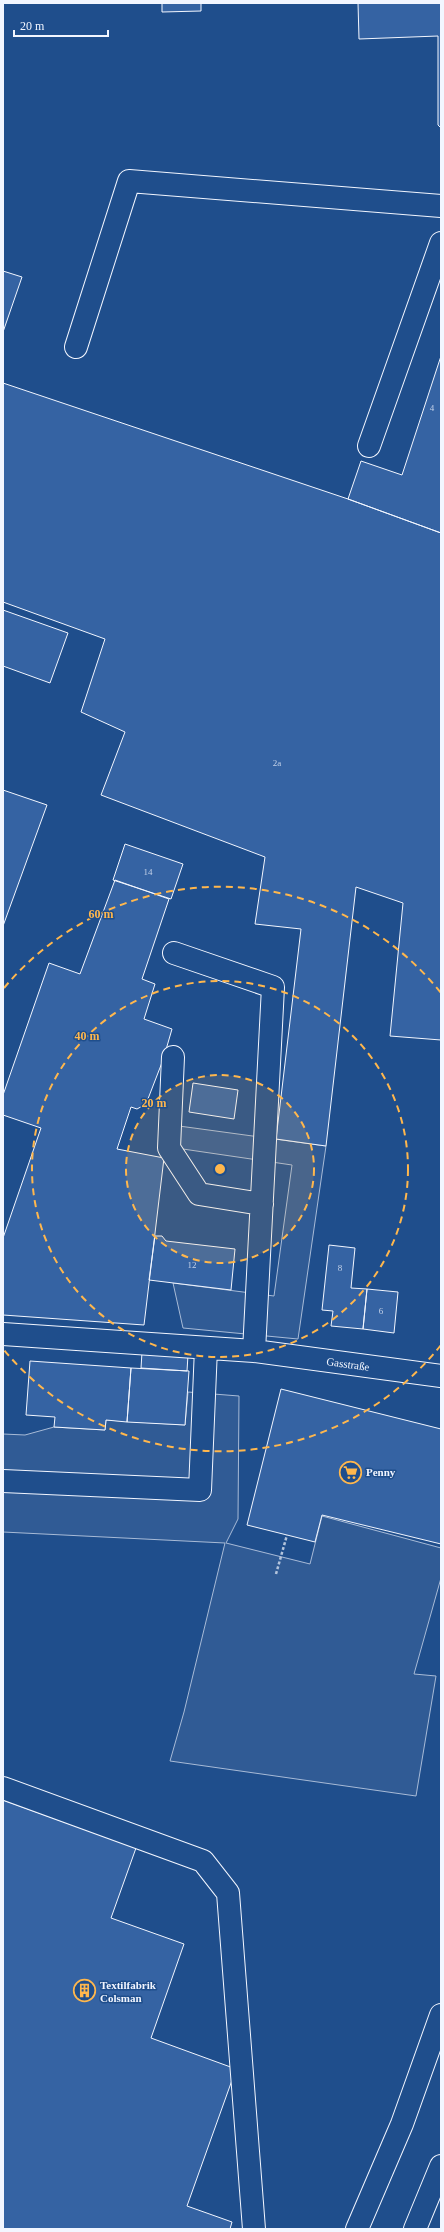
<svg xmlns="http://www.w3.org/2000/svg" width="444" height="2232" font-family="'Times New Roman',serif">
	<rect width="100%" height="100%" fill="#1f4e8c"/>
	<!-- parking -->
	<path fill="#305b95" stroke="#a8bbd7" d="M 179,1126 L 326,1146 L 298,1339 L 183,1328 L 173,1283 L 274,1296 L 292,1165 L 176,1148 Z
		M 188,1392 L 239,1396 L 238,1519 L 226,1543 L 310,1564 L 322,1516 L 441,1548 L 441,1578 L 414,1674 L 436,1676 L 416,1796 L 170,1761 L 184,1712 L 225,1543 L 3,1532 L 3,1434 L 25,1435 L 54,1427 L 105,1430 L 106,1420 L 185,1425 Z"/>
	<!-- building -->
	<path fill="#3563a3" stroke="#f2f6ff" d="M 162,3 L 201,3 L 201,11 L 162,12 Z
		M 358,3 L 441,3 L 441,128 L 438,125 L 438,36 L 359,39 Z
		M 3,271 L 22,277 L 3,332 Z
		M 441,356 L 441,533 L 348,499 L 361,461 L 402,475 Z
		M 3,383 L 348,499 L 441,533 L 441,1040 L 390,1036 L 403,903 L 356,887 L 326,1146 L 276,1139 L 301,929 L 255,924 L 265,857 L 101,795 L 125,732 L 81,712 L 105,639 L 3,602 Z
		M 3,610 L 68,633 L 50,683 L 3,666 Z
		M 3,790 L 47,805 L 3,926 Z
		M 125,844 L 183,864 L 171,899 L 113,880 Z
		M 115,880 L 169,899 L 142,979 L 155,984 L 144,1019 L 172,1029 L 163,1060 L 146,1104 L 137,1109 L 131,1107 L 117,1149 L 164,1158 L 144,1325 L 3,1315 L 3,1238 L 41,1128 L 3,1115 L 3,1095 L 49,963 L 80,974 Z
		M 193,1083 L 238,1090 L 234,1119 L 189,1112 Z
		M 155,1236 L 162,1236 L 166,1241 L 235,1249 L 231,1290 L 149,1280 Z
		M 329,1245 L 355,1248 L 351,1288 L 367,1289 L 363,1329 L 331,1326 L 333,1311 L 322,1310 Z
		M 367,1289 L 398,1292 L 394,1333 L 363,1329 Z
		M 142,1352 L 188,1355 L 187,1371 L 141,1368 Z
		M 30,1361 L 131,1368 L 127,1422 L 106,1420 L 105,1430 L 54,1427 L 55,1417 L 26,1415 Z
		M 131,1368 L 189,1371 L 185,1425 L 127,1422 Z
		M 281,1389 L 441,1429 L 441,1544 L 322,1515 L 315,1542 L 247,1525 Z
		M 3,1800 L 136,1848 L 111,1918 L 184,1944 L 151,2038 L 236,2069 L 187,2206 L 232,2222 L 230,2229 L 3,2229 Z"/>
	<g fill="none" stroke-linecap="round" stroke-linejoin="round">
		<defs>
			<path id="minor" d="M 76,347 L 129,181 L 441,206
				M 369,446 L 441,243
				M 174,953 L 273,987 L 254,1351
				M 173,1057 L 169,1148 L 199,1194 L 262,1204
				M 3,1334 L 254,1351 L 441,1376
				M 3,1481 L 200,1490 L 206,1348
				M 3,1788 L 203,1861 L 228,1893 L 254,2229"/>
			<path id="highway" d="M 357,2229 L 402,2124 L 441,2015
				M 415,2229 L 441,2166"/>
		</defs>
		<!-- minor casing -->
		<use href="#minor" stroke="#f2f6ff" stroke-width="24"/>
		<!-- highway casing -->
		<use href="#highway" stroke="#f2f6ff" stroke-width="24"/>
		<!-- path -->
		<path stroke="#b3c4dc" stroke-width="2.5" stroke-dasharray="3 2" stroke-linecap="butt" d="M 276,1574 L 287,1535"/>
		<!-- minor -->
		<use href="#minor" stroke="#1f4e8c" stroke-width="22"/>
		<!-- highway -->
		<use href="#highway" stroke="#1f4e8c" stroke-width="22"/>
	</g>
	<!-- distance rings -->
	<circle cx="220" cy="1169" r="94" fill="#ffb74d" fill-opacity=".12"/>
	<g fill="none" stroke="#ffb74d" stroke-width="2" stroke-dasharray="7 5">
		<circle cx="220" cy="1169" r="94"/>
		<circle cx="220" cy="1169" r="188"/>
		<path d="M441 1345A282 282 0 0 1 4 1350M4 988A282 282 0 0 1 441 993"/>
	</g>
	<!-- icons -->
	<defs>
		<symbol id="supermarket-ring" viewBox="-11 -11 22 22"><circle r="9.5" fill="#1f4e8c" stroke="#ffb74d" stroke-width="1.5"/><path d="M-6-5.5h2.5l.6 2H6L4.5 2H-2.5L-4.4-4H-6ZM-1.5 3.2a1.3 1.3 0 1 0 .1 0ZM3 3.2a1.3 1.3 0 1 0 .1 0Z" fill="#ffb74d"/></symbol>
		<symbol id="building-ring" viewBox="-11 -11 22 22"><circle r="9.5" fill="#1f4e8c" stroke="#ffb74d" stroke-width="1.5"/><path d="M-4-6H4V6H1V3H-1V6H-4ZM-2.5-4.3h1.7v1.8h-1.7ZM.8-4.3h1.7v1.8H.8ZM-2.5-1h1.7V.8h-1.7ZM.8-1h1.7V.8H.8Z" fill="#ffb74d"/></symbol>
	</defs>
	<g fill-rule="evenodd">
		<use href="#supermarket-ring" x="338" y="1460" width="25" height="25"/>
		<use href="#building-ring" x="72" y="1978" width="25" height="25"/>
	</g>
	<g text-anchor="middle" stroke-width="3" stroke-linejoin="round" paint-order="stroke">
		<!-- number labels -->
		<g font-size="9" fill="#c3d1e8">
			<text x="432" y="411">4</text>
			<text x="277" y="766">2a</text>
			<text x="148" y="875">14</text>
			<text x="192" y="1268">12</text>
			<text x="340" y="1271">8</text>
			<text x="381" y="1314">6</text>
		</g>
		<!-- street labels -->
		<g font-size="11" fill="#f2f6ff" stroke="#1f4e8c">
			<text transform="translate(348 1364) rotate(8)" y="4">Gasstraße</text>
		</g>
		<!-- poi labels -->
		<g font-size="11" font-weight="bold" fill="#f2f6ff" stroke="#1f4e8c" text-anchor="start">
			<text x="366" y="1476">Penny</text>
			<text x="100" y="1989">Textilfabrik<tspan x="100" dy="13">Colsman</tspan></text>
		</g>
	</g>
	<circle cx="220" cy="1169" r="6" fill="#ffb74d" stroke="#1f4e8c" stroke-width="2"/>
	<g font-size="12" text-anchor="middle" font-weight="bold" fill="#ffb74d" stroke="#1f4e8c" stroke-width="3" stroke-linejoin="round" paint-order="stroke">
		<text x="101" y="918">60 m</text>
		<text x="87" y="1040">40 m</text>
		<text x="154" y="1107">20 m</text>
	</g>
	<!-- border -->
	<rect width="444" height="2232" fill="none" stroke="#f2f6ff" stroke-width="8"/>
	<!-- scale -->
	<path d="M14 30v6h94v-6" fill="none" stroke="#f2f6ff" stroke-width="2"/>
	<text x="20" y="30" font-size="12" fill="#f2f6ff" stroke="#1f4e8c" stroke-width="3" paint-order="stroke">20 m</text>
</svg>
